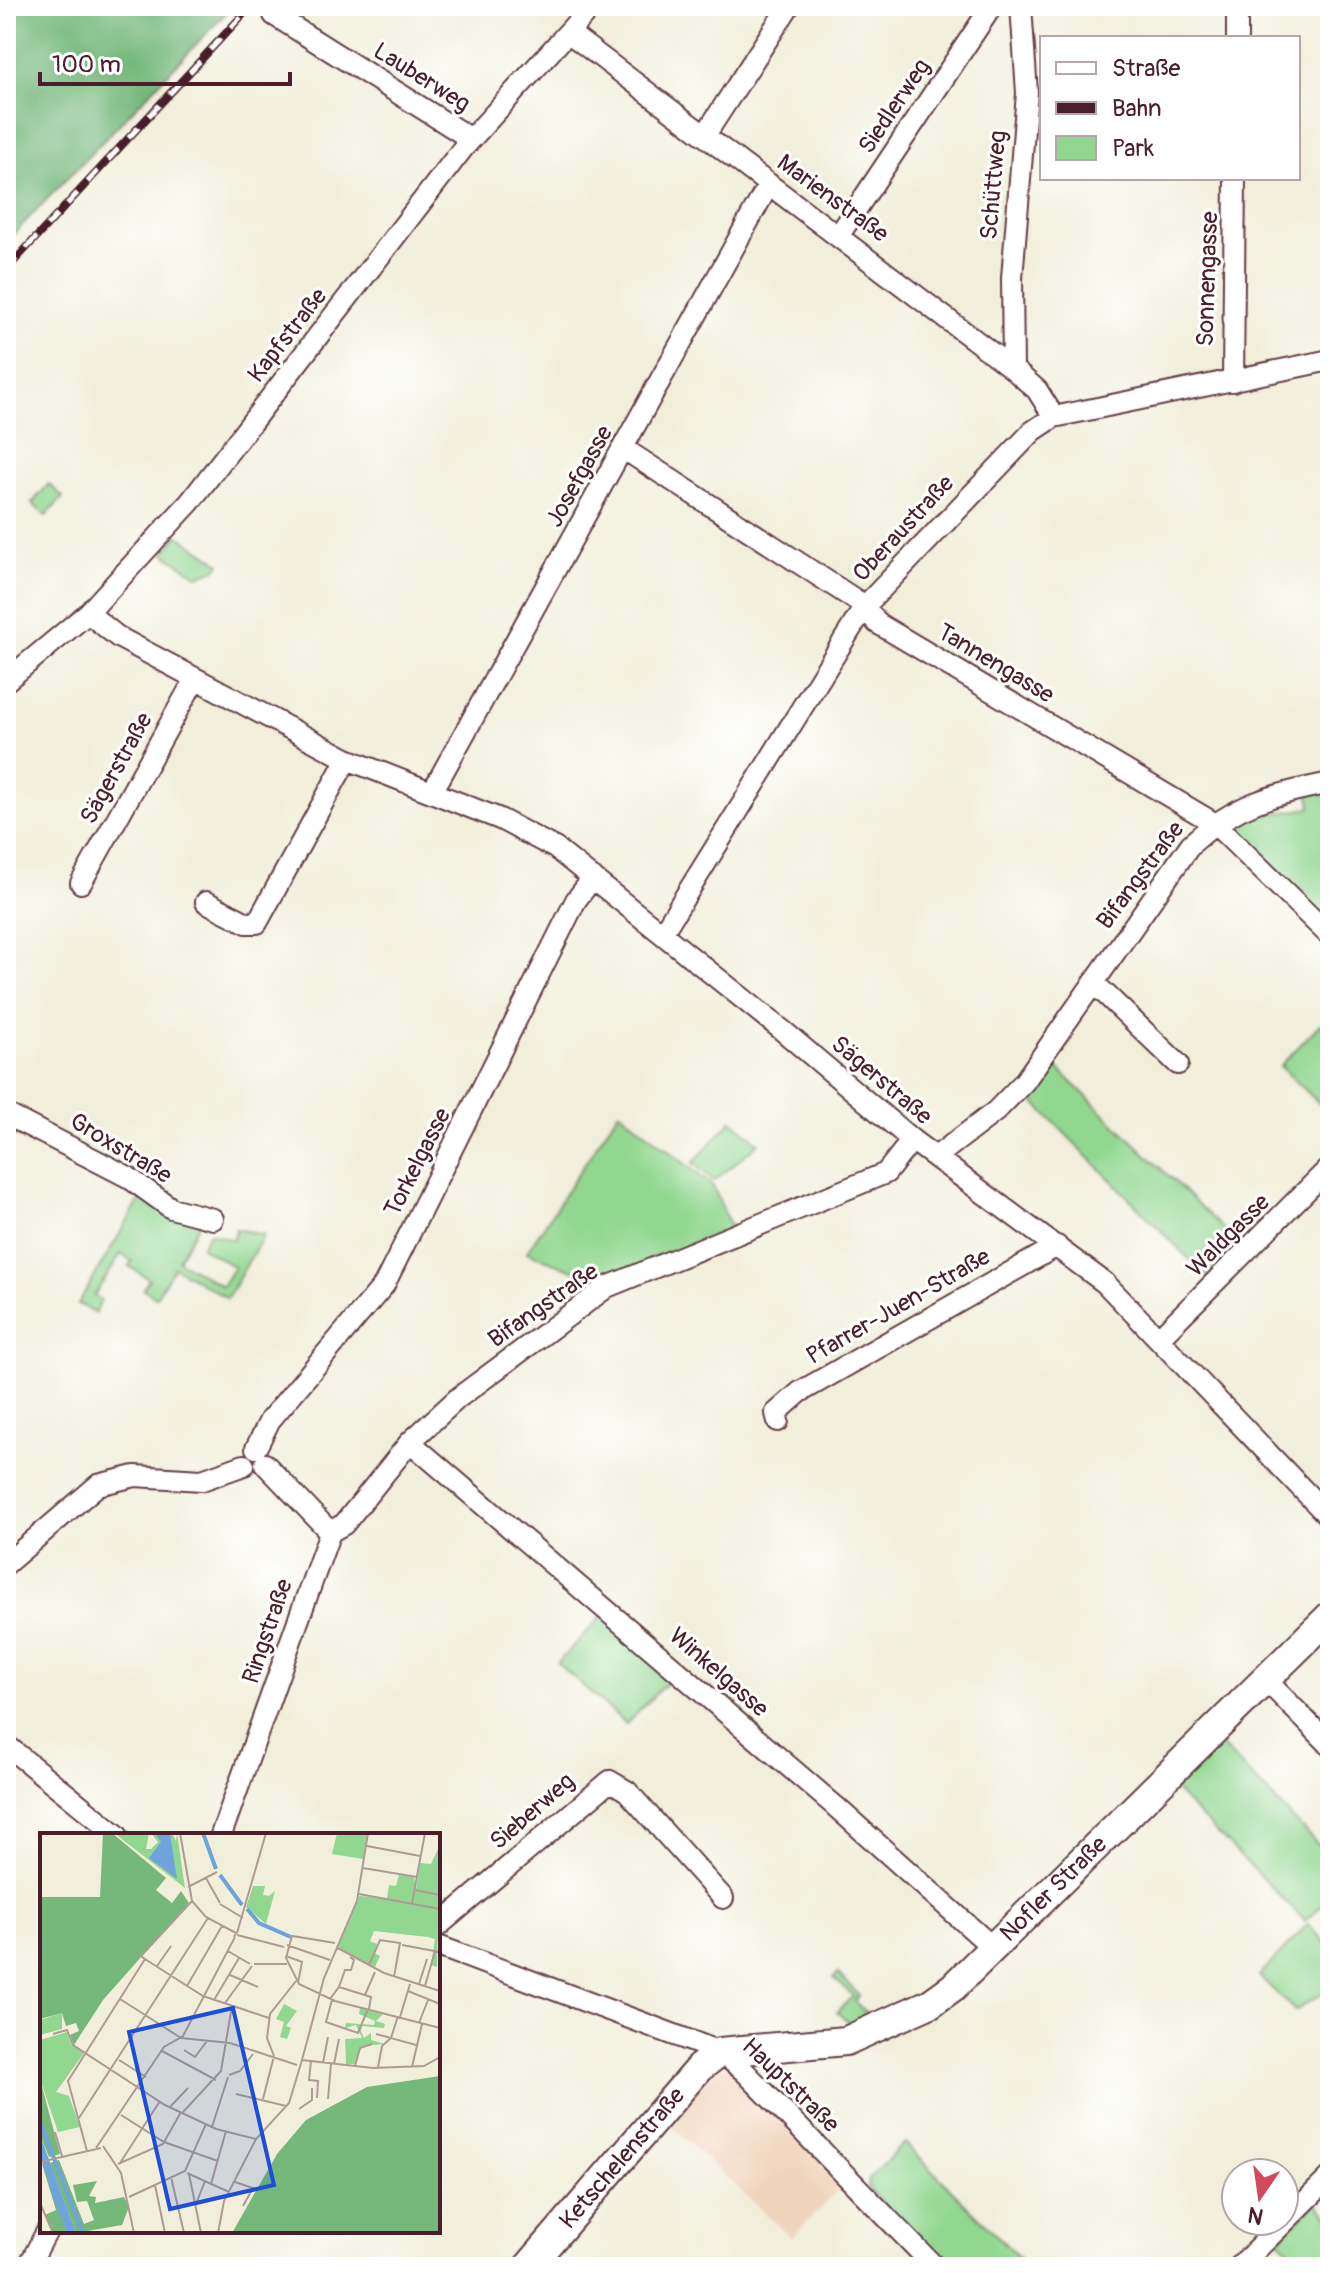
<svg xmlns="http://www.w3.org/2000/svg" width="1336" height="2273" font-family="Pangolin,sans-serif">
	<rect width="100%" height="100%" fill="#fff"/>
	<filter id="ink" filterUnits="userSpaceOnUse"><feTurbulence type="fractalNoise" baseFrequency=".0125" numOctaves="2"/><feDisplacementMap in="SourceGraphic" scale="16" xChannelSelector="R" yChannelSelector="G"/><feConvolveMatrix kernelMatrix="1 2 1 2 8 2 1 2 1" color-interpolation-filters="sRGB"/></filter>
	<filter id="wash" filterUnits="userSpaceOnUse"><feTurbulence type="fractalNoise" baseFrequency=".006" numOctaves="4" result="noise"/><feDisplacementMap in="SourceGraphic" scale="32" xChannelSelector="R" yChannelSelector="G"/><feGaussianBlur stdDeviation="1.8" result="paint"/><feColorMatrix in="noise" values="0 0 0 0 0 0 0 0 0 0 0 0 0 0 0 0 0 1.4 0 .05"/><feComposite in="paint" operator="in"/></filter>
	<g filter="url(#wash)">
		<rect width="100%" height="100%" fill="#f1eeda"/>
		<!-- built -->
		<path fill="#f0d5bc" d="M 728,2066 L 845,2183 L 791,2238 L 669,2124 L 700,2085 L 719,2068 Z"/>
		<!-- green -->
		<path fill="#92d790" stroke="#6e7b5e" stroke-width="2" d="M 49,484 L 63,497 L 46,516 L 32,503 Z
			M 178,535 L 220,563 L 216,569 L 198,576 L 168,556 L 164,552 Z
			M 1330,790 L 1330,929 L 1232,826 L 1234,819 L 1259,804 L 1262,815 L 1311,808 L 1309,794 Z
			M 1320,1024 L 1330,1033 L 1330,1114 L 1280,1066 Z
			M 1049,1060 L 1243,1248 L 1211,1281 L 1025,1093 Z
			M 619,1111 L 713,1186 L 731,1228 L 603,1282 L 527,1252 Z
			M 732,1120 L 759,1143 L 714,1181 L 693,1163 Z
			M 143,1195 L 199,1224 L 178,1260 L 222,1286 L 234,1267 L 201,1247 L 209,1233 L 233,1240 L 236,1229 L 264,1235 L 227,1298 L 174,1267 L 156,1297 L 143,1289 L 149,1279 L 129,1266 L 132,1261 L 121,1254 L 94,1296 L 101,1300 L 96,1313 L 78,1304 Z
			M 605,1613 L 674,1675 L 626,1724 L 557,1663 Z
			M 1218,1742 L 1330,1857 L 1330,1898 L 1305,1921 L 1173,1789 Z
			M 1308,1924 L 1330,1948 L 1330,1989 L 1295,2011 L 1259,1976 Z
			M 838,1973 L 859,1995 L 854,2001 L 870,2016 L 857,2020 L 858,2023 L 853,2026 L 837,2012 L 853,1996 L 834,1978 Z
			M 905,2143 L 1028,2267 L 946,2267 L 868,2188 L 869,2178 Z
			M 1316,2202 L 1330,2217 L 1330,2267 L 1306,2267 L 1279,2240 Z"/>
		<!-- forest -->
		<path fill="#75b87a" stroke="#606c52" stroke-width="2" d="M 6,6 L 233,6 L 6,242 Z"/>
	</g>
	<g filter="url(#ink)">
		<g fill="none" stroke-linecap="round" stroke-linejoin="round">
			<defs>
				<path id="minor" d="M 283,6 L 274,15 L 471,139
					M 569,33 L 1013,369 L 1037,390 L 1054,417
					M 1237,38 L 1237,6
					M 705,135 L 789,6
					M 839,235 L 992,6
					M 1013,369 L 1012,278 L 1027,93 L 1021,6
					M 1233,381 L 1235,178
					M 624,449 L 865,606 L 877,623 L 1214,823 L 1330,936
					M 88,613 L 118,637 L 347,759 L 500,819 L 555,848 L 782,1030 L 912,1140 L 1105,1283 L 1330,1518
					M 6,681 L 88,613 L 190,502 L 464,147 L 592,6
					M 432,792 L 769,184
					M 81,883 L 195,679
					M 206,902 L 247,923 L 257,923 L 347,759
					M 663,932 L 865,606 L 1033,431 L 1054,417 L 1330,360
					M 1094,983 L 1178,1064
					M 6,1114 L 128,1177 L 171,1208 L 213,1219
					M 937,1156 L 996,1111 L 1024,1082 L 1191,844 C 1236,803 1272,795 1330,783
					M 1160,1337 L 1330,1167
					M 778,1421 L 776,1413 L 800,1392 L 1057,1246
					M 410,1442 L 835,1806 L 991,1946
					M 256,1448 L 270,1420 L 384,1285 L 576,900 L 593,878
					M 265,1464 L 330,1532
					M 330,1532 L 344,1524 L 410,1442 L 458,1398 L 607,1287 L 886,1173 L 912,1140
					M 6,1564 L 98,1485 L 135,1476 L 202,1480 L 244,1465
					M 1264,1678 L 1330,1745
					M 6,1745 L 117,1835
					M 221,1835 L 330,1532
					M 438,1926 L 610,1781 L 627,1791 L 723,1898
					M 438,1946 L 720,2052 L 744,2071 L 935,2267
					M 28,2267 L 47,2231
					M 1239,2267 L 1330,2177"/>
				<g id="secondary">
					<path id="s1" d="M 528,2267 L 699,2068 L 720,2052 L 846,2041 L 931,2003 L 953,1987 L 1330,1616"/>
				</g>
			</defs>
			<!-- minor casing -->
			<use href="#minor" stroke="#633e45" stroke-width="24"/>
			<!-- secondary casing -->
			<use href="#secondary" stroke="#633e45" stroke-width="32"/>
			<!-- minor -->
			<use href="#minor" stroke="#fff" stroke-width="20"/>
			<!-- secondary -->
			<use href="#secondary" stroke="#fff" stroke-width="28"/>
			<defs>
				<path id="rail" d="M 6,270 L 251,6"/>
			</defs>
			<!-- rail casing -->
			<use href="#rail" stroke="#4a1f2b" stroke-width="8"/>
			<!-- rail -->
			<use href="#rail" stroke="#fff" stroke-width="5" stroke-dasharray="15" stroke-linecap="butt"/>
		</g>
	</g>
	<g text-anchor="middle" stroke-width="6" stroke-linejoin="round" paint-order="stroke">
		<!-- street labels -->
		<g font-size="24" fill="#4a1f2b" stroke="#fff">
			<text transform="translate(422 77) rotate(32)" y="8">Lauberweg</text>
			<text transform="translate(894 106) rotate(-56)" y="8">Siedlerweg</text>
			<text transform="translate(993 185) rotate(-85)" y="8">Schüttweg</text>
			<text transform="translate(833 198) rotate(36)" y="8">Marienstraße</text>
			<text transform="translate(1207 279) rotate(-88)" y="8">Sonnengasse</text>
			<text transform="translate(287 335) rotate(-52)" y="8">Kapfstraße</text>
			<text transform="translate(579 476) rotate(-61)" y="8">Josefgasse</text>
			<text transform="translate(903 528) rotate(-47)" y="8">Oberaustraße</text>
			<text transform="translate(996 663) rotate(31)" y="8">Tannengasse</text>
			<text transform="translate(116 768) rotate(-61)" y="8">Sägerstraße</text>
			<text transform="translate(1140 875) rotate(-53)" y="8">Bifangstraße</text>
			<text transform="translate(882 1080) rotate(40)" y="8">Sägerstraße</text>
			<text transform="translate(121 1148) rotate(31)" y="8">Groxstraße</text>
			<text transform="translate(417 1162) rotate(-63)" y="8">Torkelgasse</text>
			<text transform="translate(1228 1235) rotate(-45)" y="8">Waldgasse</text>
			<text transform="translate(543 1305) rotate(-35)" y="8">Bifangstraße</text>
			<text transform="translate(898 1306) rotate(-30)" y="8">Pfarrer-Juen-Straße</text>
			<text transform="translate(267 1631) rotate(-71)" y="8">Ringstraße</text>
			<text transform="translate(719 1672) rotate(41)" y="8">Winkelgasse</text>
			<text transform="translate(532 1811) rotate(-41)" y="8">Sieberweg</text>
			<text dy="8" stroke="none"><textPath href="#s1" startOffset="676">Nofler Straße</textPath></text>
			<text transform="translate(791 2085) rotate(44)" y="8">Hauptstraße</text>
			<text dy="8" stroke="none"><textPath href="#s1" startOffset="144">Ketschelenstraße</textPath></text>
		</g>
	</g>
	<!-- overview -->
	<g transform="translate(40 1833)">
		<rect width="400" height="400" fill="#f1eeda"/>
		<path d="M 74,0 L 109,0 L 106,16 L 111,16 L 118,9 L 111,0 L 132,0 L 136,8 L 137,0 L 145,55 ZM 297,0 L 327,0 L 323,26 L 292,21 ZM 400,12 L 397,134 L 391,132 L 395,106 L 388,104 L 334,98 L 330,108 L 337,111 L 334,120 L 340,123 L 335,134 L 298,115 L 319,63 L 347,65 L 349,52 L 356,53 L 359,42 L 374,44 L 376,56 L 380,30 L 391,31 ZM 213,53 L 225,53 L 223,62 L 229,63 L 235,58 L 226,91 L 206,74 ZM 244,171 L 257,178 L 246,193 L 251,195 L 247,206 L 240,204 L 244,189 L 236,186 ZM 320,175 L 343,181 L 336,188 L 345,191 L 344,195 L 322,193 L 321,198 L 324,205 L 331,200 L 331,207 L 345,211 L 322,213 L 315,231 L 306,231 L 305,206 L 322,205 L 316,192 L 305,195 L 306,190 L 334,192 L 335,188 L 319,181 ZM 22,180 L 22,196 L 0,202 L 0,187 ZM 27,199 L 31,211 L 44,220 L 16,259 L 29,263 L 40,294 L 18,299 L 0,246 L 0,207 Z" fill="#92d790"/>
		<path d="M 63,0 L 72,0 L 126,45 L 116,57 L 132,70 L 141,58 L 149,70 L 63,167 L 34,212 L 30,202 L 39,198 L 36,190 L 26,193 L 22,180 L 0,186 L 0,64 L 60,64 ZM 400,243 L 400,400 L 192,400 L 237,321 L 266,287 L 327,254 ZM 0,246 L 20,321 L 9,324 L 0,302 ZM 19,327 L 44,391 L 54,387 L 47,368 L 37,369 L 33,352 L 57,348 L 49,363 L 56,364 L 55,370 L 84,364 L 89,374 L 82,392 L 36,400 L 10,330 ZM 2,331 L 3,331 L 27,400 L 13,400 L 5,382 L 16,377 Z" fill="#75b87a"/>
		<path d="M 115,0 L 130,0 L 137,46 L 109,25 L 121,9 ZM 0,302 L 36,400 L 27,400 L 12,361 L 0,322 Z" fill="#6ea3db"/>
		<path fill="none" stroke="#6ea3db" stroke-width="4" d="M 163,0 L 176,36M 180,42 L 202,72M 207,76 L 219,90 L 251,104M 0,289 L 43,400"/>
		<path fill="none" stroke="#ae9b94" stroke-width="2" d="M 140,0 L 152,68 L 166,84 L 196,100 L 194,104M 327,13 L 380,23M 323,35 L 377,44M 166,45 L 180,70M 148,54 L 177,39M 375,57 L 400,62M 319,61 L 400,76M 372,70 L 385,0M 180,71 L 203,85M 197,100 L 226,0M 197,102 L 244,114M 295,110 L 252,103 L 246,125 L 259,151 L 295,168 L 400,195M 247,112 L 290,127M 362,112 L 400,119M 296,114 L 344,140 L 400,158M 188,118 L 210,131M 246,123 L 262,129 L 258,150M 105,126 L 163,163 L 229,185M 214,131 L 247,131M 329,132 L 340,107 L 360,110 L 354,144M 117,133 L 131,113M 190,142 L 218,154M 379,151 L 387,126M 147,153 L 182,93M 385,153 L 395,118M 299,154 L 305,137 L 311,137 L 314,127 L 310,124M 368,158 L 400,171M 325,162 L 335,139M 80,166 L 141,205 L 190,210 L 257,232M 290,166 L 299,154 L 331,164 L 329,176M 174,167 L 199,125M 292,167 L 286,189 L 318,200 L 328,176M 185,170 L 212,133M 360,184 L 370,151M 379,190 L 388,167M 13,201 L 27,197 L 33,212 L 125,272 L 176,296 L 216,306M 336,201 L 351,205 L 358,183M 144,217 L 155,224 L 167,208M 122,218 L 176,247M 234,223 L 227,205 L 230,181 L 256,148M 79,227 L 106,244M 262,227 L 284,145 L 317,68 L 328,0M 262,227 L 333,235 L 384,233 L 400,224M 271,228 L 269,247 L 278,248 L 277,265M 283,230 L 288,204M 294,231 L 299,206M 315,233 L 320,215 L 332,211M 338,234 L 342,213 L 351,205 L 376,212M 372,234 L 382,191M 189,242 L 200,238 L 213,221M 196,261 L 246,273M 223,266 L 234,223M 288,266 L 291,231M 130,274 L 148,255M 259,276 L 272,267 L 272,255M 143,279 L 181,238 L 192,173M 81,282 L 124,309 L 178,328M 39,285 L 168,85M 172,294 L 188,244M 15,299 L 22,323M 63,313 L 81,340 L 94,400M 56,315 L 124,214 L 143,203 L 195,104M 47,318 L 28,248 L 105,126 L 101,123 L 152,68M 0,329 L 61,315M 80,330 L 120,268M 78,331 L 123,311 L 141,279M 147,340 L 189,359M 149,341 L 161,400M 131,344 L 144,400M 195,349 L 213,355 L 203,373M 171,351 L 186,298M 115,352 L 125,400M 89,364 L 145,338 L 166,291M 0,370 L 13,400M 156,371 L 165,348M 178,400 L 184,368 L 216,306 L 249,270 L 262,227"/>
		<path fill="#1d4ed8" fill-opacity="0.15" stroke="#1d4ed8" stroke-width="4" d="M 193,175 L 234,352 L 130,376 L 89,199 Z"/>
		<rect width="400" height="400" fill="none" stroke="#4a1f2b" stroke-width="4"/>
	</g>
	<!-- margin -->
	<rect width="1336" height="2273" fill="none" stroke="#fff" stroke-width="32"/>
	<!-- legend -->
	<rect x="1040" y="36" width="260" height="144" fill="#ffffff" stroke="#b7a5aa" stroke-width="2"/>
	<rect x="1056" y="62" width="40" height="12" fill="#ffffff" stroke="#b7a5aa" stroke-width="2"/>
	<text x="1112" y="76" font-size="24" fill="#4a1f2b">Straße</text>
	<rect x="1056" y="102" width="40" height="12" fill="#4a1f2b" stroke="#b7a5aa" stroke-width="2"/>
	<text x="1112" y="116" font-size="24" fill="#4a1f2b">Bahn</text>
	<rect x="1056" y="136" width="40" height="24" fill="#92d790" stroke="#b7a5aa" stroke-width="2"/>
	<text x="1112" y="156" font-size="24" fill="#4a1f2b">Park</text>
	<!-- north arrow -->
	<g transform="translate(1260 2197) rotate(193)"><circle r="38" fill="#ffffff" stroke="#b7a5aa" stroke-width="2"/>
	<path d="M0-6L14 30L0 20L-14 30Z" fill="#d1495b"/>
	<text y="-12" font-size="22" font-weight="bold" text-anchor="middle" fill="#4a1f2b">N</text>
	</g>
	<!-- scale -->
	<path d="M40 72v12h250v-12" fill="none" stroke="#4a1f2b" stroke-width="4"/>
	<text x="52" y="72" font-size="24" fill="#4a1f2b" stroke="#ffffff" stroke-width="6" paint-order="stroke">100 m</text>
</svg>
